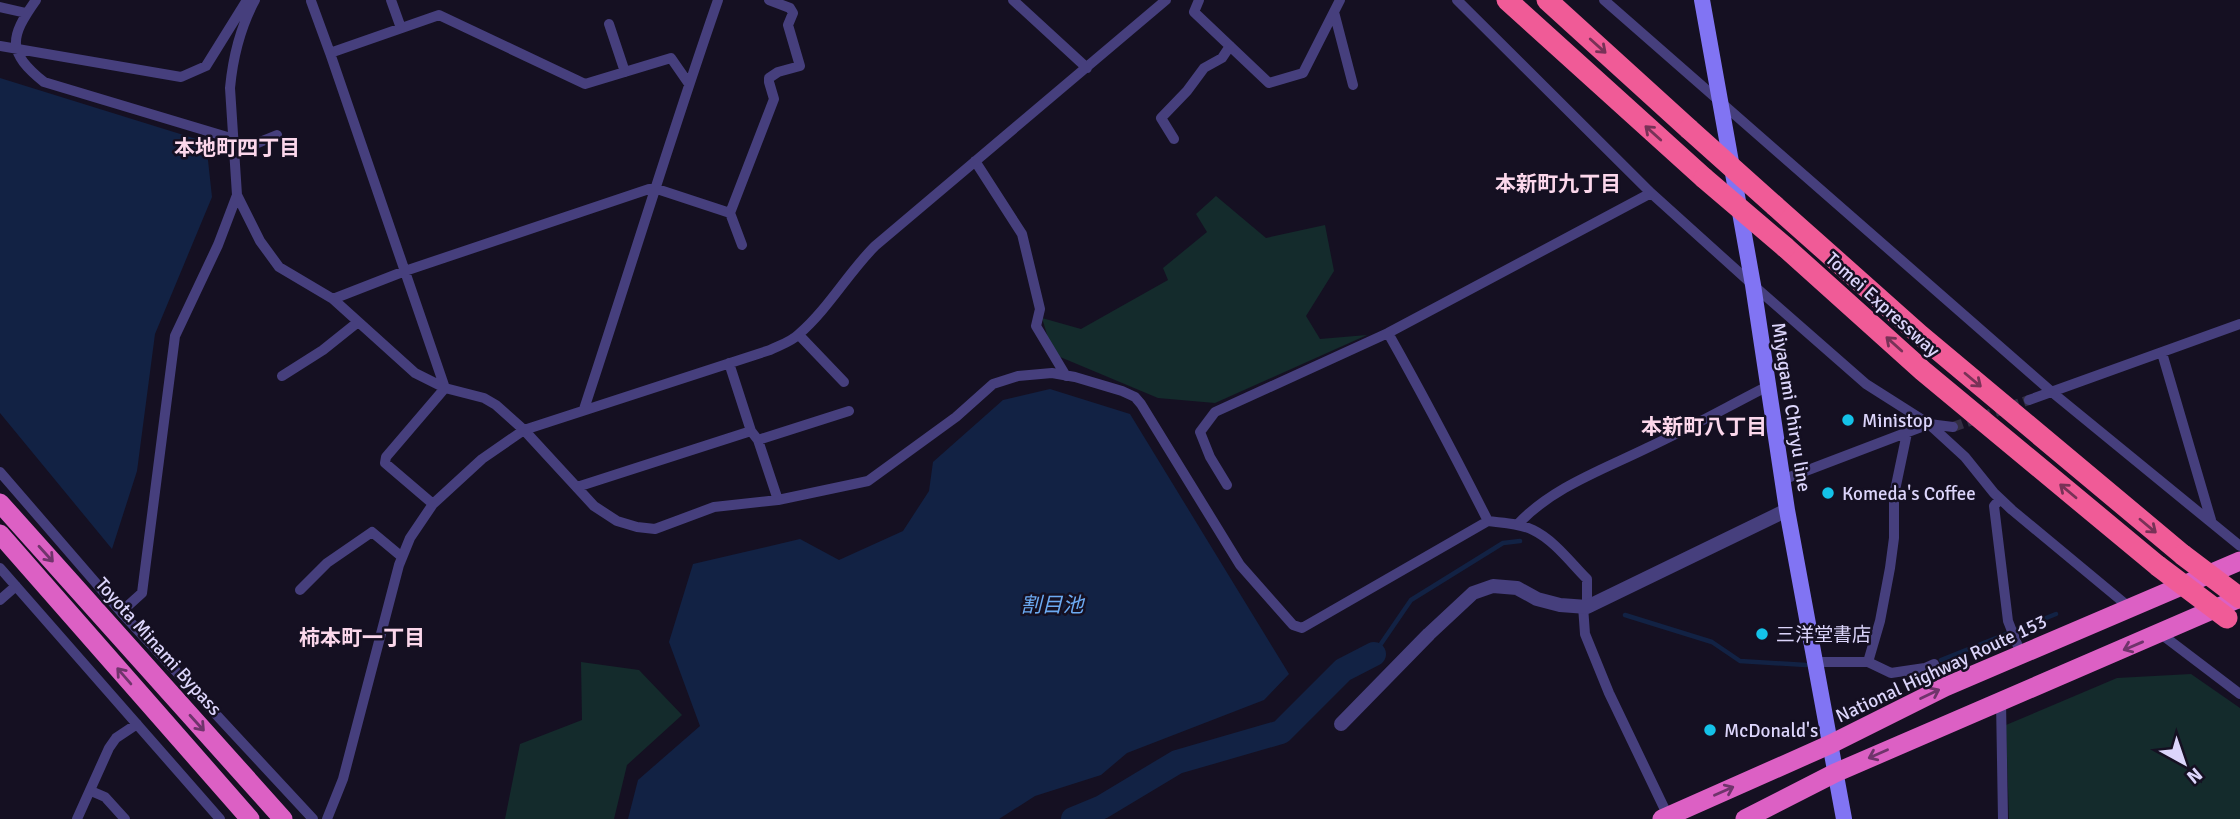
<svg xmlns="http://www.w3.org/2000/svg" width="2240" height="819" font-family="Signika,'Noto Sans JP',sans-serif">
	<rect width="100%" height="100%" fill="#151022"/>
	<!-- green -->
	<path fill="#142b2c" d="M 1216,196 L 1266,238 L 1325,225 L 1334,271 L 1306,316 L 1320,339 L 1367,335 L 1215,403 L 1158,398 L 1053,354 L 1042,318 L 1081,329 L 1168,280 L 1163,268 L 1207,232 L 1196,214 Z
		M 581,662 L 639,670 L 682,715 L 627,765 L 614,819 L 505,819 L 520,744 L 582,720 Z
		M 2191,674 L 2240,708 L 2240,819 L 2009,819 L 2006,725 L 2117,678 Z"/>
	<!-- water -->
	<path fill="#122244" d="M 0,78 L 206,142 L 212,197 L 155,334 L 137,471 L 112,549 L 0,413 Z
		M 1050,389 L 1130,414 L 1289,674 L 1264,700 L 1127,753 L 1101,775 L 1035,796 L 999,819 L 628,819 L 638,780 L 700,726 L 669,642 L 693,564 L 800,539 L 839,560 L 903,531 L 929,491 L 933,462 L 1003,400 Z"/>
	<g fill="none" stroke-linecap="round" stroke-linejoin="round">
		<!-- stream -->
		<path stroke="#122244" stroke-width="4.5" d="M 1625,615 L 1712,642 L 1740,661 L 1806,665
			M 1374,654 L 1411,600 L 1503,543 L 1520,541
			M 1941,660 L 2056,614"/>
		<!-- river -->
		<path stroke="#122244" stroke-width="24" d="M 1073,819 L 1102,807 L 1177,762 L 1281,732 L 1343,670 L 1374,654"/>
		<!-- minor-tunnel -->
		<path stroke="#332e43" stroke-width="10" stroke-dasharray="10 5" stroke-linecap="butt" d="M 1953,427 L 2029,400"/>
		<!-- minor -->
		<path stroke="#463f7d" stroke-width="10" d="M 36,0 C 9,38 7,52 44,82 L 234,139
			M 391,0 L 401,28
			M 1013,0 L 1087,68
			M 1199,0 L 1194,12 L 1269,83 L 1303,73 L 1340,0
			M 1457,0 L 1651,193 L 1753,285 L 1866,384 L 1929,424 L 1965,457 L 1994,493 L 2012,510 L 2129,607
			M 1604,0 L 2053,393 L 2240,546
			M 311,1 L 330,53
			M 0,7 L 26,13
			M 1334,12 L 1353,85
			M 609,24 L 625,72
			M 0,46 L 181,77 L 206,66 L 247,0
			M 1174,139 L 1161,118 L 1187,91 L 1204,68 L 1222,58 L 1230,46
			M 236,150 L 248,147 L 277,135
			M 975,161 L 1022,234 L 1040,309 L 1036,326 L 1066,376
			M 237,195 L 260,241 L 279,267 L 333,299 L 415,373 L 445,388 L 484,398 L 496,405 L 524,430 L 594,506 L 617,521 L 637,527 L 655,529 L 714,507 L 778,500 L 868,481 L 956,417 L 993,384 L 1018,376 L 1052,373 L 1075,377 L 1122,391 L 1135,397 L 1141,404 L 1240,565 L 1293,625 L 1302,628 L 1488,521 C 1503,523 1519,523 1533,530 C 1554,540 1571,563 1587,579 L 1587,607
			M 742,245 L 730,213 L 774,99 L 769,82 L 769,78 L 778,72 L 800,66 L 788,25 L 793,13 L 790,8 L 769,0
			M 333,299 L 405,271 L 649,189 L 657,189 L 730,213
			M 1388,333 C 1423,395 1456,458 1488,521
			M 799,335 L 844,382
			M 2162,353 L 2211,520
			M 729,363 L 751,431 L 758,440 L 778,500
			M 282,376 L 323,350 L 358,322
			M 2029,400 L 2240,324
			M 584,409 C 629,273 671,135 718,0
			M 758,440 L 849,411
			M 0,472 L 121,612 L 313,819
			M 1782,480 L 1929,424 L 1953,427
			M 1227,485 L 1210,457 L 1200,432 L 1215,412 L 1388,333 L 1651,193
			M 577,487 L 751,431
			M 2000,499 L 1994,506 L 2008,621 L 2021,654
			M 433,504 L 385,463 L 386,457 L 445,388 L 330,53 L 439,15 L 585,84 L 671,58 L 689,84
			M 1517,525 C 1551,488 1602,470 1647,448 C 1688,429 1727,407 1768,386
			M 0,568 L 220,819
			M 300,590 L 327,563 L 372,532 L 402,557
			M 0,600 L 16,586
			M 1583,606 L 1585,634 L 1609,693 L 1668,816
			M 121,612 L 142,593 L 175,336 L 218,245 L 237,195 L 230,88 C 233,56 240,28 255,0
			M 2161,634 L 2240,694
			M 1815,662 L 1868,662 L 1891,673 L 1925,668 L 1934,664
			M 1868,662 L 1880,621 L 1890,568 L 1894,538 L 1894,495 L 1907,433
			M 2001,701 L 2003,819
			M 91,791 L 105,797 L 125,819
			M 77,819 L 109,748 L 116,738 L 137,724
			M 327,819 L 343,779 L 399,565 L 410,538 L 433,504 L 482,459 L 524,430 L 770,350 C 780,345 791,342 799,334 C 828,309 848,273 875,246 L 1166,0"/>
		<!-- tertiary -->
		<path stroke="#463f7d" stroke-width="14" d="M 1341,724 L 1429,634 L 1473,593 L 1493,586 L 1517,588 L 1537,599 L 1560,605 L 1587,607 L 1787,510"/>
		<!-- secondary -->
		<path stroke="#8174f3" stroke-width="16" d="M 1702,0 L 1753,285 L 1787,510 L 1844,819"/>
		<!-- trunk -->
		<path stroke="#dc60c4" stroke-width="19" d="M 0,503 L 283,819
			M 0,534 L 250,819
			M 1662,819 L 1831,744 L 1945,687 L 2240,561
			M 1745,819 L 1835,773 L 2240,598"/>
		<!-- motorway -->
		<path stroke="#f05b97" stroke-width="21" d="M 1507,0 L 1704,178
			M 1547,0 L 1689,129
			M 1775,206 L 1920,335 L 2183,555
			M 1785,247 L 1923,371 L 2158,566"/>
		<!-- motorway-bridge -->
		<path stroke="#f05b97" stroke-width="21" d="M 1689,129 L 1775,206
			M 1704,178 L 1785,247
			M 2183,555 L 2240,598
			M 2158,566 L 2227,618"/>
	</g>
	<!-- one-way arrows -->
	<defs><path id="oneway-shaft" d="M-6 0H5M1.5-3L5.5 0L1.5 3" fill="none" stroke-width="1.6" stroke-linecap="round" stroke-linejoin="round" transform="scale(1.75)"/></defs>
	<g stroke="#783257">
		<use href="#oneway-shaft" transform="translate(1598 46) rotate(42)"/>
		<use href="#oneway-shaft" transform="translate(1653 133) rotate(-138)"/>
		<use href="#oneway-shaft" transform="translate(1894 344) rotate(-138)"/>
		<use href="#oneway-shaft" transform="translate(1973 380) rotate(40)"/>
		<use href="#oneway-shaft" transform="translate(2068 491) rotate(-140)"/>
		<use href="#oneway-shaft" transform="translate(2148 526) rotate(40)"/>
	</g>
	<g stroke="#6f346b">
		<use href="#oneway-shaft" transform="translate(46 554) rotate(48)"/>
		<use href="#oneway-shaft" transform="translate(2133 646) rotate(157)"/>
		<use href="#oneway-shaft" transform="translate(124 676) rotate(-131)"/>
		<use href="#oneway-shaft" transform="translate(1930 694) rotate(-26)"/>
		<use href="#oneway-shaft" transform="translate(197 723) rotate(48)"/>
		<use href="#oneway-shaft" transform="translate(1878 754) rotate(156)"/>
		<use href="#oneway-shaft" transform="translate(1724 791) rotate(-24)"/>
	</g>
	<!-- markers -->
	<g fill="#14c2e8" stroke="#151022" stroke-width="2.5">
		<circle cx="1848" cy="420" r="7"/>
		<circle cx="1828" cy="493" r="7"/>
		<circle cx="1762" cy="634" r="7"/>
		<circle cx="1710" cy="730" r="7"/>
	</g>
	<g text-anchor="middle" stroke-width="5" stroke-linejoin="round" paint-order="stroke">
		<!-- street labels -->
		<g font-size="19" fill="#dcd5fb" stroke="#151022">
			<text transform="translate(1883 304) rotate(42)" y="7">Tomei Expressway</text>
			<text transform="translate(1792 407) rotate(81)" y="7">Miyagami Chiryu line</text>
			<text transform="translate(159 646) rotate(48)" y="7">Toyota Minami Bypass</text>
			<text transform="translate(1941 668) rotate(-25)" y="7">National Highway Route 153</text>
		</g>
		<!-- poi labels -->
		<g font-size="19" fill="#dcd5fb" stroke="#151022" text-anchor="start">
			<text x="1862" y="427">Ministop</text>
			<text x="1842" y="500">Komeda's Coffee</text>
			<text x="1776" y="641">三洋堂書店</text>
			<text x="1724" y="737">McDonald's</text>
		</g>
		<!-- neighbourhood labels -->
		<g font-size="21" font-weight="bold" fill="#fbd7eb" stroke="#151022">
			<text x="237" y="155">本地町四丁目</text>
			<text x="1558" y="191">本新町九丁目</text>
			<text x="1704" y="434">本新町八丁目</text>
			<text x="362" y="645">柿本町一丁目</text>
		</g>
		<!-- water labels -->
		<g font-size="21" font-style="italic" fill="#6caaf2" stroke="#151022">
			<text x="1052" y="612">割目池</text>
		</g>
	</g>
	<!-- north arrow -->
	<g transform="translate(2184 763) rotate(140)" stroke="#151022" stroke-width="5" paint-order="stroke">
	<path d="M0-5L12 26L0 18L-12 26Z" fill="#dcd5fb"/>
	<text y="-10" font-size="19" font-weight="bold" text-anchor="middle" fill="#dcd5fb">N</text>
	</g>
</svg>
